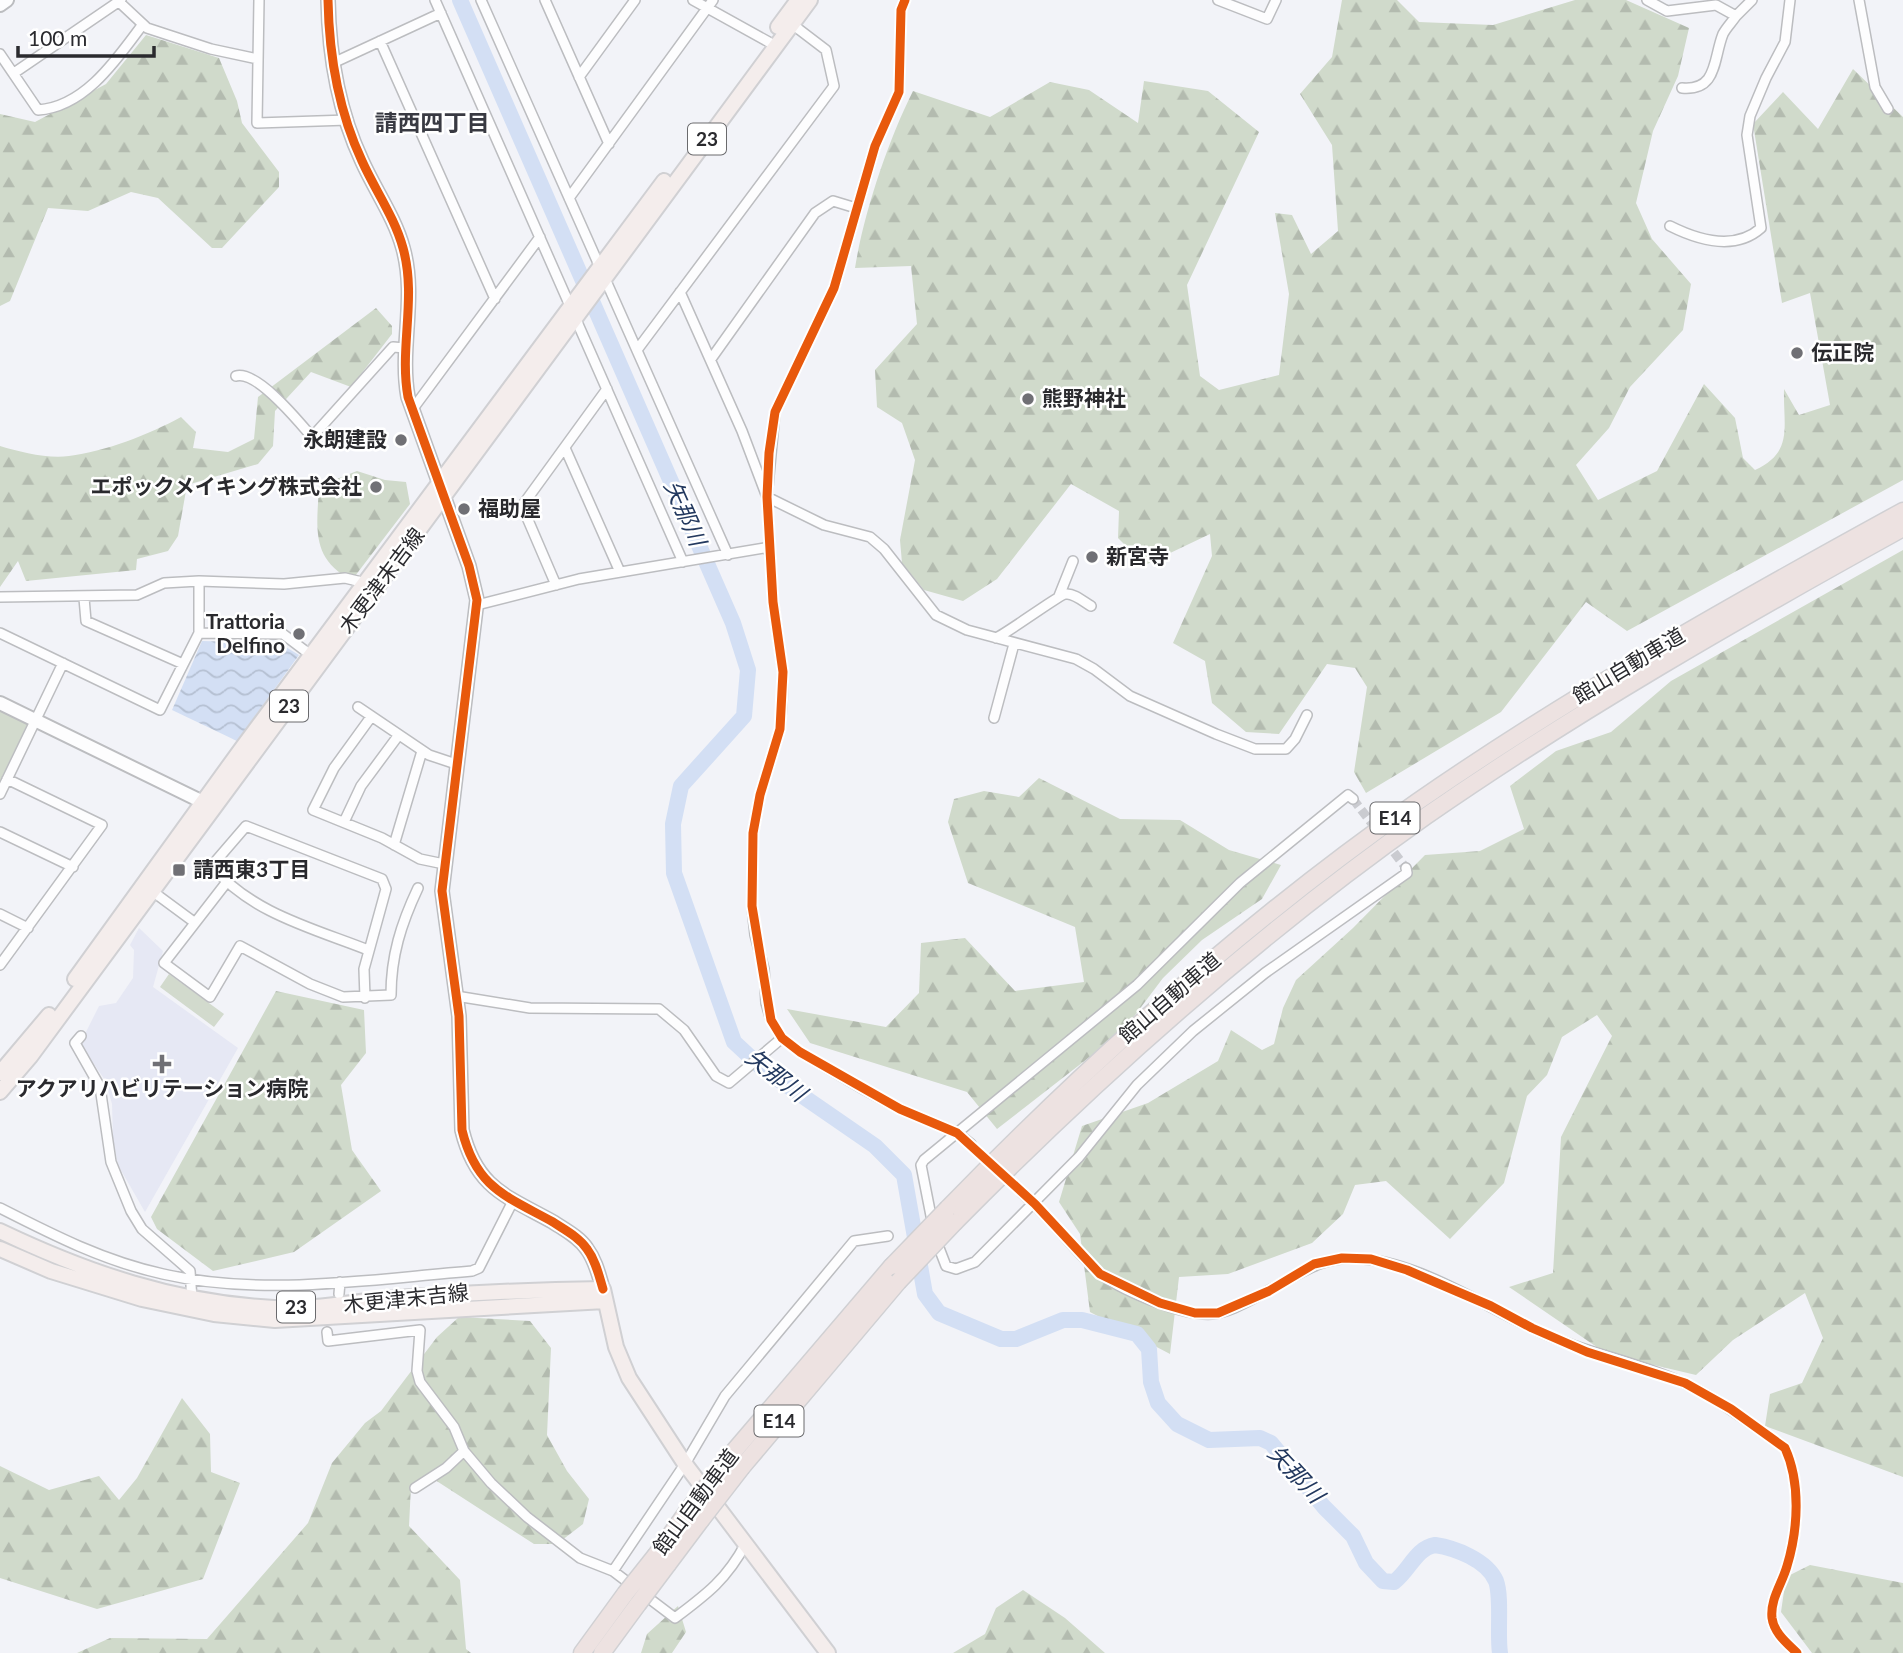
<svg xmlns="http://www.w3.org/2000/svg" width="1903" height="1653" font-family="Lato,'Noto Sans JP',sans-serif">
	<defs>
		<pattern id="forest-firs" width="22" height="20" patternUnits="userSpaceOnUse" patternTransform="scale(1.75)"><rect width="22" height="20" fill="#d0dacb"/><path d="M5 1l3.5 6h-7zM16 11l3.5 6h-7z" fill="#b3bbaf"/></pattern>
		<pattern id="water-waves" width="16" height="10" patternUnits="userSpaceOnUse" patternTransform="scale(1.75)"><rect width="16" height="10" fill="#d3dff4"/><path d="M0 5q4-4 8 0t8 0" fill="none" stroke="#b5c0d2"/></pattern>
	</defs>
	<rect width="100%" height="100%" fill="#f2f3f8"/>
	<!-- built -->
	<path fill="#e6e8f4" d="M 139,928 L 163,951 L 153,987 L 238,1048 L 145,1212 L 118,1165 L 113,1138 L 112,1104 L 105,1080 L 80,1044 L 99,1006 L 116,1003 L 133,978 L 134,950 L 130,945 Z"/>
	<!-- forest -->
	<path fill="url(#forest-firs)" d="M 1342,0 L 1397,0 L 1419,22 L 1493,25 L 1575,0 L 1626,0 L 1689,28 L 1678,76 L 1653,131 L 1636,203 L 1652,239 L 1691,284 L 1683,330 L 1630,387 L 1609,428 L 1576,465 L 1598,500 L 1657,471 L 1704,384 L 1735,418 L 1743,458 L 1755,470 C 1794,452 1783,427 1784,389 L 1799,415 L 1830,405 L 1810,293 L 1782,303 L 1753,124 L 1783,92 L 1818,129 L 1853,69 L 1903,117 L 1903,480 L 1627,631 L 1586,602 L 1501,712 L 1366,793 L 1354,772 L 1367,687 L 1355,668 L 1327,664 L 1279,734 L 1246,732 L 1212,703 L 1205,661 L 1173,643 L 1212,556 L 1210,534 L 1145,565 L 1118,538 L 1119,511 L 1071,484 L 997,579 L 963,601 L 924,590 L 902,563 L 900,540 L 915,460 L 902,423 L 877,407 L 875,370 L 917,324 L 911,266 L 855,268 C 864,212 888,141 913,91 L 990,117 L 1050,82 L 1089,90 L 1138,123 L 1144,81 L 1208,91 L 1259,132 L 1187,285 L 1200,376 L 1219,390 L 1279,375 L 1289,294 L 1275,213 L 1292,215 L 1311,254 L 1338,231 L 1332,145 L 1300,94 L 1332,57 Z
		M 146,35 L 219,58 L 237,101 L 242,123 L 279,172 L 279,187 L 222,248 L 212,248 L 158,198 L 131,192 L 88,211 L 48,208 L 10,301 L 0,306 L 0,114 L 35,122 L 106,84 Z
		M 376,308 L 392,326 L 392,334 L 351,387 L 311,372 L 275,411 L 273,446 L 258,464 L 187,485 L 178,536 L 168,551 L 137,559 L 136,570 L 26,581 L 18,561 L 0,587 L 0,446 C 20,452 48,459 69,456 C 104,452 150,434 181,417 L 196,432 L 193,448 L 228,452 L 254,439 L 258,397 Z
		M 357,471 L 385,480 L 406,482 L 410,504 L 352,580 C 310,559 317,527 319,486 Z
		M 1903,550 L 1903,1477 L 1765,1426 L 1770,1394 L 1802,1383 L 1823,1338 L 1805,1293 L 1733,1340 L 1696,1375 L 1607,1354 L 1509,1287 L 1553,1273 L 1561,1137 L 1612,1036 L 1597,1015 L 1562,1037 L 1547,1075 L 1527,1096 L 1504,1183 L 1450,1239 L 1386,1181 L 1355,1185 L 1343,1214 L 1312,1243 L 1228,1274 L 1179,1277 L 1170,1354 L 1090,1312 L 1080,1234 L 1059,1202 L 1082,1126 L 1148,1103 L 1218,1061 L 1231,1030 L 1262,1050 L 1274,1044 L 1283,1008 L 1296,980 L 1353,928 L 1425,855 L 1480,851 L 1524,829 L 1510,786 L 1556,751 L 1611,732 L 1671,681 Z
		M 1039,778 L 1120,819 L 1180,820 L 1229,850 L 1281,865 L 1262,899 L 1202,940 L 1163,978 L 1123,1031 L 997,1129 L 967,1092 L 810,1043 L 787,1009 L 886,1027 L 919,993 L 921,943 L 965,938 L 1015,991 L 1084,982 L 1075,927 L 968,883 L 948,822 L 954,799 L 984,791 L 1019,797 Z
		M 276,991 L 364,1010 L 366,1053 L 341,1085 L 352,1150 L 381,1191 L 294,1252 L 213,1271 L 157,1229 L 151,1217 Z
		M 459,1317 L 530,1321 L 551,1348 L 547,1435 L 567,1471 L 589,1499 L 583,1524 L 557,1544 L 534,1544 L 432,1478 L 411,1486 L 409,1526 L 460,1580 L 466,1649 L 471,1653 L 77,1653 L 110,1638 L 207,1639 L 308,1523 L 332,1463 L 365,1423 L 381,1411 L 437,1337 Z
		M 182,1398 L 210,1434 L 211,1472 L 240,1483 L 203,1579 L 97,1609 L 0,1578 L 0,1466 L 49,1490 L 99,1476 L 119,1500 L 137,1478 Z
		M 1810,1565 L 1903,1583 L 1903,1653 L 1812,1653 L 1781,1612 L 1786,1577 Z
		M 1023,1590 L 1065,1618 L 1105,1653 L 953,1653 L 985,1634 L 996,1608 Z
		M 678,1606 L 686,1632 L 672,1653 L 641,1653 L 647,1634 Z"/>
	<!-- park -->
	<path fill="#d2dacd" d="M 0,709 L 28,723 L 0,781 Z
		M 169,974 L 224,1014 L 214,1027 L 160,987 Z"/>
	<!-- water -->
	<path fill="url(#water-waves)" d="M 202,641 L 279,643 L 299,655 L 237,741 L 172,710 Z"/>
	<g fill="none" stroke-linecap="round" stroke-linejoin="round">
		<!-- river -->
		<path stroke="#d3dff4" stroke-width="16" d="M 460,0 L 733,623 L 748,670 L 744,716 L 681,786 L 673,824 L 674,873 L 734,1042 L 762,1068 L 875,1146 L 904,1175 L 925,1294 L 939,1313 L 1001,1339 L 1016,1339 L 1063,1320 L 1082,1320 L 1137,1334 L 1149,1349 L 1151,1382 L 1158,1403 L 1177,1424 L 1209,1440 L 1260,1438 L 1271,1443 L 1324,1507 L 1353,1536 L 1366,1563 L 1383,1581 L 1394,1582 C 1409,1571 1416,1548 1435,1545 C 1455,1548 1487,1560 1496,1581 C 1502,1597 1497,1634 1500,1653"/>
		<!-- street-tunnel -->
		<path stroke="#cacbd0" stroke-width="9" stroke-dasharray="9 4.5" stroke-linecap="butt" d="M 1353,799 L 1406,868
			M 971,1144 L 1022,1193"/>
		<defs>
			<path id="street" d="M 117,0 L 147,28 L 211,49 L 258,59
				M 259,0 L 257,123 L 348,120
				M 435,0 L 683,562
				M 481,0 L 728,555
				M 545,0 L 609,144
				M 693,0 L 776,46
				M 905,0 L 901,10 L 899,92 L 875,146 L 834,288 L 775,412 L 767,497 L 773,602 L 783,672 L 782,702 L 780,729 L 760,795 L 753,833 L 752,906 L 755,935 L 764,969 L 766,1003 L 771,1020 L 782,1038 L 800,1052 L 865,1090 L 900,1109 L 957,1133 L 971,1144
				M 1218,0 L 1267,19 L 1276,0
				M 1647,0 L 1667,11 L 1716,5 L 1736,16 L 1752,0
				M 1859,0 L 1875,87 L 1888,109
				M 380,41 L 495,299
				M 0,54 L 38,110 C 85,107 117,59 143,24
				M 333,63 L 441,13
				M 14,73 L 121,0
				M 579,77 L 635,0
				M 1682,88 C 1718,91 1713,59 1723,34 C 1726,28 1732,22 1736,16
				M 569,198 L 713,0
				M 1670,226 C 1698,240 1735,251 1761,228 L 1747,135 L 1750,116 L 1766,78 L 1785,42 L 1790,0
				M 680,292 L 742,431 L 767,497 L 824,525 L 870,537 L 884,549 L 936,615 L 967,630 L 1076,659 L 1094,669 L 1130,696 L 1216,734 L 1255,749 L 1286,749 L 1295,739 L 1307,715
				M 637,350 L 834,86 L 826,50 L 788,21
				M 711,359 L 815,213 L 833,201 L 856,208
				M 236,376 C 257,370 299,422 312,437 L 393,347 L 405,348
				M 412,410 L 540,237
				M 565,448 L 620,572
				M 556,585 L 522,506 L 607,389
				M 1059,596 L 1073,561
				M 0,597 L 137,595 L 164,583 L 199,581 L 284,584 L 345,578 L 366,583
				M 84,598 L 86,621 L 183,664
				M 477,605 L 579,579 L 770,547
				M 0,633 L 160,710 L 199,633 L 283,634 L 312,656
				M 199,633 L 199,581
				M 996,638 C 1009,632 1060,594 1066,594 C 1074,593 1084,602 1091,606
				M 358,707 L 429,755 L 456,764
				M 371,717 L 334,768 L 313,810 L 382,838 L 420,859 L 444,864
				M 994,718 L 1014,644
				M 0,794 L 63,663
				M 344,822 L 361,786 L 398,736
				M 0,832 L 73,867
				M 394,845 L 422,751
				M 226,883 L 164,963 L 210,997 L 240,946 L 310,984 L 343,997 L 391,995 C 391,956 401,924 418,888
				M 152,891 L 194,922
				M 0,914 L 28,928
				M 0,965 L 102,825 L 7,779
				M 456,996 L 530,1008 L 659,1009 L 684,1030 L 716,1076 L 729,1083 L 782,1038
				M 365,998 L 364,969 L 386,889 L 382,879 L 246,826 L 215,862 L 213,867 C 251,913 315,929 368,950
				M 81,1036 L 75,1043 L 100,1087 L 111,1162 L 131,1211 L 142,1229 L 190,1271 L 192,1299
				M 1022,1193 C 1049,1216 1070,1245 1095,1269 C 1117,1290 1183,1316 1212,1314 C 1231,1312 1250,1300 1266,1292 C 1300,1274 1323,1254 1364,1259 C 1421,1264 1483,1305 1534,1329 C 1583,1353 1639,1362 1688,1385 C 1723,1402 1754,1426 1785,1448 C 1801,1483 1798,1530 1787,1566 C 1782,1584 1770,1599 1772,1618 C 1774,1633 1787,1643 1797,1653
				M 0,1208 C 53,1235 104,1261 163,1274 C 263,1297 372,1279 472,1271 L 479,1268 L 513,1201
				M 933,1226 L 921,1165 L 924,1160 L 1137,985 L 1240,883 L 1348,795 L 1353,799
				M 936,1240 L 946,1266 L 956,1269 L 975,1262 L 1079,1157 L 1137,1085 L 1193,1031 L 1265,973 L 1407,873 L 1406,868
				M 339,1294 L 340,1282
				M 327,1332 L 328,1341 L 420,1330 L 417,1371 L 420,1382 L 454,1427 L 464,1451 L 491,1483 L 527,1517 L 580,1558 L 613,1571 L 675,1618 C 707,1594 727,1579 746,1543
				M 415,1488 L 446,1468 L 464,1451
				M 613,1571 L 685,1464 L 725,1396 L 854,1241 L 888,1236"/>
			<path id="secondary" d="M 328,0 C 329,54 339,112 362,161 C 375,190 395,218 403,248 C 417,298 399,348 408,397 L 469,566 L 477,600 L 442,891 L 459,1016 L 462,1130 C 476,1188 506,1196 553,1222 C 565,1230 579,1237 587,1249 C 596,1261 599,1276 603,1289
				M 0,5 L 7,0
				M 0,703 L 211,806"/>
			<path id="primary" d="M 778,27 L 798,0
				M 75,979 L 242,748 L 664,181
				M 0,1073 L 49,1015
				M 0,1092 L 30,1057 L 810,0
				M 0,1231 C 88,1273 176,1303 274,1308 C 315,1310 356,1301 396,1298 C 465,1293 534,1290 603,1289 L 616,1347 L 629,1378 L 685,1464 L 828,1653
				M 0,1249 L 51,1271 L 142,1299 L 214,1314 L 275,1320 L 605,1301"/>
			<path id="highway" d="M 948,1208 C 1092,1060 1247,921 1417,802 C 1573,694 1737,602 1903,511
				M 955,1222 C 1101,1074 1256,936 1426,816 C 1579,710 1740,618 1903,528
				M 729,1457 L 892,1266
				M 742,1467 L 898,1282
				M 656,1555 L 689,1509
				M 668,1564 L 701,1520
				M 582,1653 L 625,1594
				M 602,1653 L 638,1604"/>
		</defs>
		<!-- street casing -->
		<use href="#street" stroke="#bcbdc0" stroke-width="12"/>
		<!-- secondary casing -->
		<use href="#secondary" stroke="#bcbdc0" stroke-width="16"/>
		<!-- primary casing -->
		<use href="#primary" stroke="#d0d0d3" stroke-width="18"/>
		<!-- highway casing -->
		<use href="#highway" stroke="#d0d0d3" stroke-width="19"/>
		<!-- street -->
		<use href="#street" stroke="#fdfdfe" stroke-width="9"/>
		<!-- secondary -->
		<use href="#secondary" stroke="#fdfdfe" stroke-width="12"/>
		<!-- primary -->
		<use href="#primary" stroke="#f4edec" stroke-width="14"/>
		<!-- highway -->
		<use href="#highway" stroke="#ede2e1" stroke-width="16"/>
		<defs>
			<path id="highway-bridge" d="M 892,1266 L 948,1208
				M 898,1282 L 955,1222
				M 689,1509 L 729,1457
				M 701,1520 L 742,1467
				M 625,1594 L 656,1555
				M 638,1604 L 668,1564"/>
		</defs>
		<!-- highway-bridge casing -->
		<use href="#highway-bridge" stroke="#d0d0d3" stroke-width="19" stroke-linecap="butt"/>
		<!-- highway-bridge -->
		<use href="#highway-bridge" stroke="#ede2e1" stroke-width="16"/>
		<defs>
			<path id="cycleway" d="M 328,0 C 329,54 339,112 362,161 C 375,190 395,218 403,248 C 417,298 399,348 408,397 L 469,566 L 477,600 L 442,891 L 459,1016 L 462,1130 C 476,1188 506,1196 553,1222 C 565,1230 579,1237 587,1249 C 596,1261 599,1276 603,1289
				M 905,0 L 901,10 L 899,92 L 875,146 L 834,288 L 775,412 L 769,453 L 767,497 L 773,602 L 783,672 L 780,729 L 760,795 L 753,833 L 752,906 L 771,1020 L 782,1038 L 800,1052 L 900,1109 L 957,1133 L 1035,1204 L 1100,1274 L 1160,1303 L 1195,1313 L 1218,1313 L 1269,1291 L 1314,1264 L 1342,1258 L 1371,1259 L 1407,1270 L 1491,1306 L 1532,1328 L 1587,1352 L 1685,1383 L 1731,1409 L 1785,1448 C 1801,1483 1798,1530 1787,1566 C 1782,1584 1770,1599 1772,1618 C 1774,1633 1787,1643 1797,1653"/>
		</defs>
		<!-- cycleway casing -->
		<use href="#cycleway" stroke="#fff" stroke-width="13"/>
		<!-- cycleway -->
		<use href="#cycleway" stroke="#e8590c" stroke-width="9"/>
	</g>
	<!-- markers -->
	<g fill="#707075" stroke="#fff" stroke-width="2.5">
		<circle cx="1797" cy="353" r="7"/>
		<circle cx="1028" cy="399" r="7"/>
		<circle cx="401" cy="440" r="7"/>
		<circle cx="376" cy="487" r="7"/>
		<circle cx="464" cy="509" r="7"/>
		<circle cx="1092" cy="557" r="7"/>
		<circle cx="299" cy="634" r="7"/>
		<rect x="172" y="863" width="14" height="14" rx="3.5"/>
		<path d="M158.5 1053.5h7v7h7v7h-7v7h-7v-7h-7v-7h7z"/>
	</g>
	<g text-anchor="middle" stroke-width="5" stroke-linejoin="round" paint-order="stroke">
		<!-- shield labels -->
		<g fill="#fff" stroke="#6a6a6d" stroke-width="2">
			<rect x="688" y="123.5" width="38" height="31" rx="5"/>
			<rect x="270" y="690.5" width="38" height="31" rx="5"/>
			<rect x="1370.5" y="802.5" width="49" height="31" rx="5"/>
			<rect x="277" y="1291.5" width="38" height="31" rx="5"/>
			<rect x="754.5" y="1405.5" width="49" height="31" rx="5"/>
		</g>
		<g font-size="19" font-weight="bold" fill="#2a2a2e">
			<text x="707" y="146">23</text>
			<text x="289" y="713">23</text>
			<text x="1395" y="825">E14</text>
			<text x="296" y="1314">23</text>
			<text x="779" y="1428">E14</text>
		</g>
		<!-- poi labels -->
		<g font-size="21" font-weight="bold" fill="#2a2a2e" stroke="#fff" text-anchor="start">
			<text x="1811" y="360">伝正院</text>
			<text x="1042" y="406">熊野神社</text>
			<text x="387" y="447" text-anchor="end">永朗建設</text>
			<text x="362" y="494" text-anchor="end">エポックメイキング株式会社</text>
			<text x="478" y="516">福助屋</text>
			<text x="1106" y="564">新宮寺</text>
			<text x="285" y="629" text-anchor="end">Trattoria<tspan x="285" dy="24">Delfino</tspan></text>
			<text x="193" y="877">請西東3丁目</text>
			<text x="162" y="1096" text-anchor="middle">アクアリハビリテーション病院</text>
		</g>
		<!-- street labels -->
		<g font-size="21" fill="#2a2a2e" stroke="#fff">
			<text transform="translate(382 581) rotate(-53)" y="7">木更津末吉線</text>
			<text transform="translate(1629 666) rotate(-31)" y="7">館山自動車道</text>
			<text transform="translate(1170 998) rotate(-41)" y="7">館山自動車道</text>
			<text transform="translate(406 1299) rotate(-6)" y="7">木更津末吉線</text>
			<text transform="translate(696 1502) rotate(-53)" y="7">館山自動車道</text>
		</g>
		<!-- neighbourhood labels -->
		<g font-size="23" font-weight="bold" fill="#393a42" stroke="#fff">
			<text x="432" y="131">請西四丁目</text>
		</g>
		<!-- water labels -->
		<g font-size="23" font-style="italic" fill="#23395f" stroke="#fff">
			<text transform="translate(685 513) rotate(66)" y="8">矢那川</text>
			<text transform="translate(776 1075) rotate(38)" y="8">矢那川</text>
			<text transform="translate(1296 1474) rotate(47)" y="8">矢那川</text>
		</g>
	</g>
	<!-- scale -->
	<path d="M18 46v10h136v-10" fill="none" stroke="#2a2a2e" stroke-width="3.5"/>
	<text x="28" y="46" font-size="21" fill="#2a2a2e" stroke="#ffffff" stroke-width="5" paint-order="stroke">100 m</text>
</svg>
